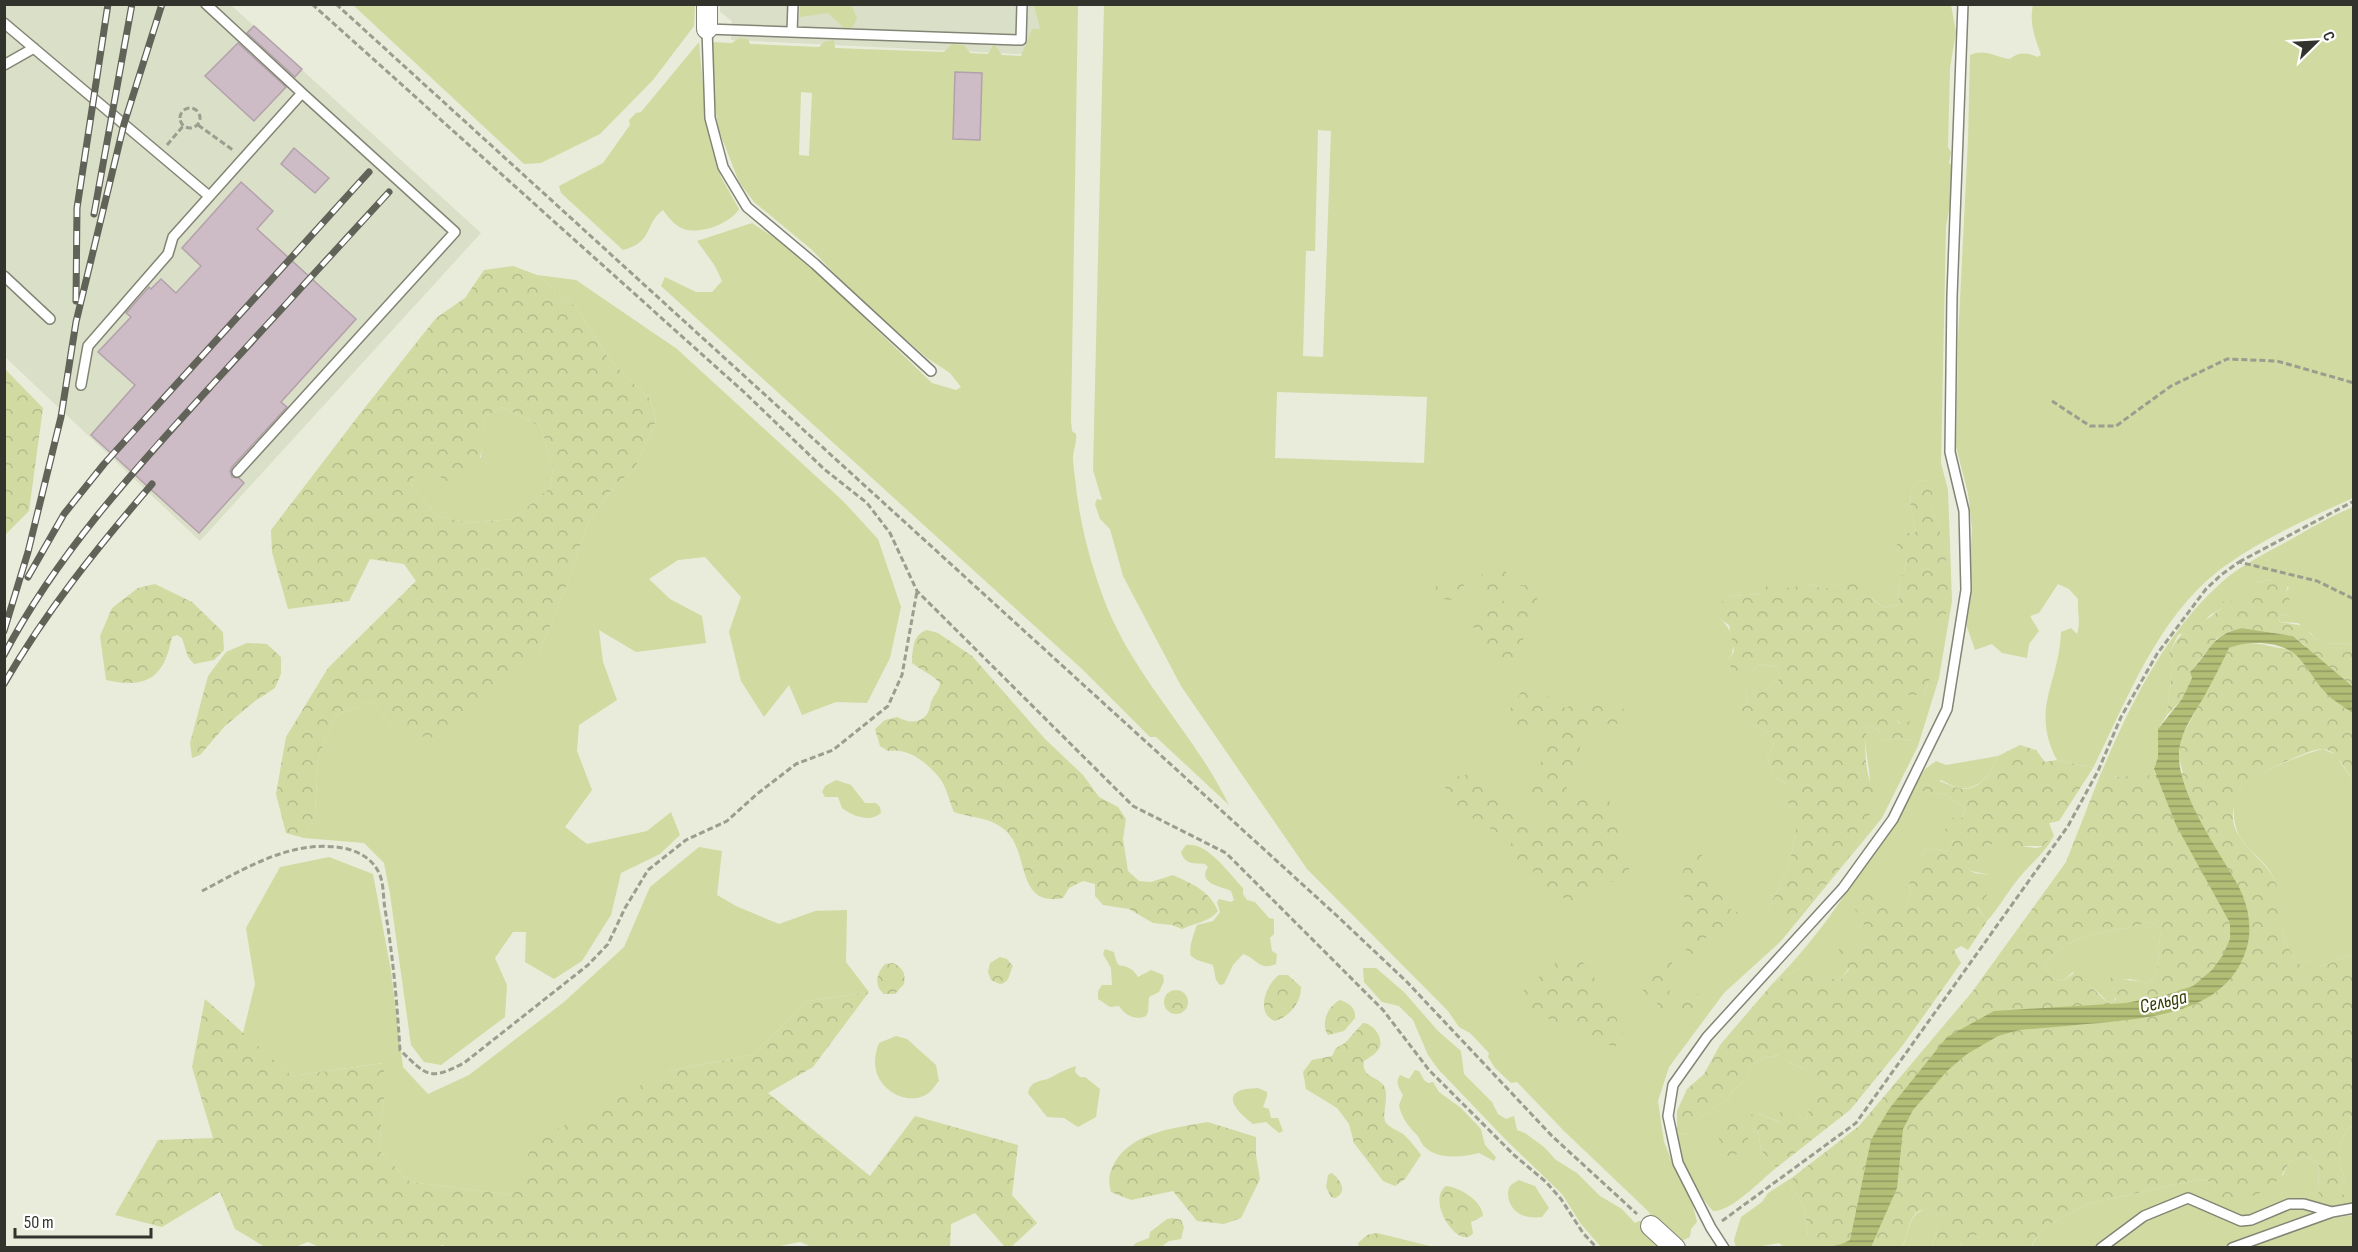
<svg xmlns="http://www.w3.org/2000/svg" width="2358" height="1252" font-family="'Sofia Sans Condensed',sans-serif">
	<defs>
		<pattern id="forest-crowns" width="20" height="18" patternUnits="userSpaceOnUse" patternTransform="scale(1.5)"><rect width="20" height="18" fill="#d0daa1"/><path d="M2 6a3 3 0 1 1 6 0M12 15a3 3 0 1 1 6 0" fill="none" stroke="#b3bc8b"/></pattern>
		<pattern id="water-rules" width="6" height="5" patternUnits="userSpaceOnUse" patternTransform="scale(1.5)"><rect width="6" height="5" fill="#b2bd76"/><path d="M0 2.5h6" fill="none" stroke="#919a61"/></pattern>
	</defs>
	<rect width="100%" height="100%" fill="#e9ecda"/>
	<!-- built -->
	<path fill="#dadfc7" d="M 720,4 L 1062,5 L 1061,56 L 731,40 L 732,21 L 720,12 Z
		M 4,5 L 231,5 L 481,233 L 200,541 L 5,357 Z"/>
	<!-- grass -->
	<path fill="#d0daa1" fill-rule="evenodd" d="M 353,5 L 695,5 L 694,26 L 653,80 L 600,134 L 541,163 L 524,164 Z
		M 851,5 L 857,18 L 853,27 L 845,29 L 828,13 L 800,17 L 800,5 Z
		M 1034,5 L 1078,5 L 1071,421 L 1072,431 L 1076,434 C 1077,442 1074,448 1073,456 C 1073,463 1074,471 1075,478 C 1079,521 1091,567 1107,607 C 1136,679 1195,735 1229,805 L 1156,737 L 1150,737 L 1082,669 L 661,286 L 665,277 L 696,292 L 712,292 L 722,281 L 715,266 L 697,241 L 752,223 L 796,252 L 932,383 L 956,390 L 961,387 L 950,373 L 927,358 L 851,291 L 812,250 L 754,202 L 739,182 L 718,128 L 715,105 L 712,42 L 732,43 L 739,38 L 748,39 L 750,44 L 819,47 L 824,42 L 834,40 L 835,48 L 944,52 L 952,44 L 964,45 L 970,53 L 988,54 L 994,44 L 1002,55 L 1021,56 L 1032,29 L 1040,29 ZM 801,92 L 812,93 L 809,156 L 799,155 Z
		M 1104,5 L 1951,5 L 1956,32 L 1950,68 L 1948,147 L 1951,152 L 1949,163 L 1952,165 L 1952,196 L 1946,226 L 1941,463 L 1948,490 L 1952,601 L 1939,678 L 1918,746 L 1882,818 L 1781,941 L 1724,993 L 1669,1067 L 1658,1101 L 1664,1142 L 1675,1169 L 1692,1202 L 1697,1222 L 1691,1229 L 1690,1237 L 1669,1247 L 1601,1247 L 1581,1224 L 1562,1194 L 1506,1140 L 1438,1069 L 1428,1055 L 1413,1020 L 1399,1006 L 1382,1002 L 1364,982 L 1363,968 L 1376,968 L 1404,992 L 1438,1031 L 1461,1051 L 1464,1074 L 1492,1102 L 1498,1114 L 1506,1119 L 1514,1116 L 1517,1130 L 1525,1133 L 1544,1147 L 1556,1160 L 1577,1173 L 1600,1196 L 1622,1209 L 1635,1223 L 1639,1221 L 1645,1222 L 1651,1217 L 1649,1212 L 1564,1131 L 1517,1082 L 1511,1083 L 1495,1068 L 1488,1057 L 1489,1053 L 1470,1033 L 1459,1027 L 1448,1011 L 1307,869 L 1181,686 L 1123,576 L 1110,529 L 1100,519 L 1095,504 L 1097,499 L 1102,500 L 1093,470 ZM 1318,130 L 1331,131 L 1323,357 L 1303,356 L 1306,251 L 1315,251 ZM 1277,392 L 1427,397 L 1424,463 L 1275,458 ZM 1919,480 L 1927,481 L 1929,503 L 1940,526 L 1940,539 L 1948,546 L 1946,566 L 1932,610 L 1917,605 L 1917,632 L 1931,629 L 1928,684 L 1924,695 L 1899,694 L 1894,716 L 1913,741 L 1898,738 L 1883,741 L 1878,729 L 1868,726 C 1862,747 1870,763 1870,784 C 1871,798 1868,818 1864,830 C 1857,854 1809,906 1788,921 L 1768,908 C 1777,892 1787,874 1791,856 C 1795,842 1793,833 1800,819 L 1788,803 L 1788,785 L 1773,776 L 1767,756 L 1773,749 L 1774,740 L 1757,724 L 1747,724 L 1739,717 L 1739,708 L 1747,703 L 1746,690 L 1765,690 L 1781,678 L 1777,667 L 1760,664 L 1746,675 L 1729,660 C 1737,646 1733,629 1720,619 L 1729,596 L 1763,594 L 1811,584 L 1820,588 L 1831,588 L 1843,580 L 1860,589 L 1884,608 L 1899,604 L 1898,581 L 1904,572 L 1906,560 L 1897,549 L 1904,533 L 1916,532 C 1912,514 1904,493 1919,480 Z
		M 2033,5 L 2353,5 L 2353,498 C 2308,518 2256,542 2217,572 C 2156,621 2127,700 2093,768 L 2057,760 C 2030,709 2059,684 2061,632 L 2071,628 L 2077,634 C 2081,623 2077,611 2078,599 L 2069,589 L 2058,584 L 2039,613 L 2030,616 L 2039,631 L 2029,644 L 2027,658 L 2002,653 L 1992,644 L 1975,650 L 1966,624 L 1972,529 L 1968,493 L 1956,447 L 1958,341 L 1968,140 L 1970,55 C 1984,48 1996,57 2010,59 C 2018,52 2028,52 2037,57 L 2041,55 C 2035,37 2029,24 2033,5 Z
		M 699,42 L 704,96 L 707,100 L 712,145 L 721,177 L 739,209 C 731,223 701,235 684,229 C 675,226 669,218 663,210 C 644,224 654,242 623,250 L 561,193 L 559,186 L 603,163 L 630,125 L 629,120 L 636,113 L 641,112 Z
		M 537,275 L 576,280 L 677,349 L 843,501 L 878,539 L 901,607 L 890,658 L 867,703 L 836,702 L 802,715 L 789,685 L 764,717 L 741,681 L 729,632 L 741,597 L 705,557 L 678,560 L 649,579 L 670,599 L 702,616 L 706,643 L 636,652 L 599,630 L 603,662 L 617,700 L 579,725 L 577,751 L 592,790 L 565,827 L 587,844 L 647,831 L 671,812 L 680,835 L 660,854 L 621,873 L 611,915 L 582,961 L 554,979 L 525,962 L 526,932 L 513,932 L 495,958 L 507,985 L 505,1017 L 441,1065 L 424,1062 L 411,1045 L 390,894 L 384,863 L 364,843 L 304,838 L 315,814 L 318,759 L 334,717 L 370,701 L 397,731 L 538,656 L 568,582 L 588,523 L 615,485 L 634,470 L 656,421 L 650,399 L 609,359 L 576,307 Z
		M 502,407 L 541,427 L 553,469 L 550,488 L 513,519 L 470,523 L 437,516 L 411,486 L 415,471 L 433,473 L 449,481 L 481,457 L 484,418 Z
		M 2353,507 L 2353,643 L 2324,644 L 2314,638 L 2311,633 L 2298,623 L 2281,622 L 2278,619 L 2279,616 L 2287,614 L 2292,604 L 2286,592 L 2289,587 L 2273,579 L 2256,583 L 2250,594 L 2251,605 L 2248,608 L 2223,608 L 2210,615 L 2205,621 L 2178,635 L 2169,653 L 2175,667 L 2172,671 L 2167,715 L 2158,729 L 2158,757 L 2154,769 L 2156,777 C 2141,776 2120,779 2107,775 L 2097,783 C 2127,711 2163,634 2222,582 C 2241,565 2266,553 2288,541 C 2309,529 2331,516 2353,507 Z
		M 2323,749 L 2336,755 L 2353,781 L 2353,955 C 2338,957 2316,974 2301,966 C 2297,963 2295,959 2293,955 C 2275,928 2283,910 2275,881 C 2270,865 2251,853 2241,839 C 2232,825 2231,801 2241,787 C 2250,775 2308,752 2323,749 Z
		M 1998,756 C 1992,772 1980,791 1959,788 C 1953,787 1946,782 1941,780 L 1923,791 L 1947,795 L 1965,808 L 1955,838 L 1946,852 L 1926,847 L 1919,860 L 1920,871 L 1909,879 L 1910,894 L 1907,907 L 1865,922 L 1862,948 L 1840,981 L 1800,968 L 1773,983 C 1836,921 1877,842 1925,769 L 1936,761 L 1946,765 Z
		M 836,780 L 851,785 L 865,803 L 876,803 L 880,807 L 881,813 C 870,823 853,816 842,808 L 838,797 L 825,797 L 822,792 L 825,786 Z
		M 2054,836 C 2042,857 2028,865 2015,883 C 2005,896 1998,909 1987,921 L 1977,906 L 1989,893 L 1989,875 L 1963,869 L 1981,847 L 1996,843 L 2037,848 L 2043,846 Z
		M 1186,845 C 1208,842 1229,874 1243,888 L 1243,894 L 1247,900 L 1255,902 L 1269,918 L 1274,919 L 1274,934 L 1270,938 L 1272,951 L 1277,954 L 1276,964 C 1260,972 1255,957 1243,954 L 1233,965 L 1224,984 L 1220,985 L 1216,980 L 1213,965 L 1197,960 L 1191,956 C 1188,949 1194,933 1197,925 L 1213,921 L 1220,912 L 1217,902 L 1219,899 L 1231,902 L 1234,900 L 1231,891 C 1221,886 1197,884 1208,867 L 1205,864 C 1194,863 1185,865 1181,852 Z
		M 699,847 L 722,851 L 717,895 L 736,906 L 779,924 L 815,911 L 847,910 L 846,962 L 869,992 L 808,1001 L 752,1055 L 668,1071 L 513,1195 L 410,1182 L 379,1150 L 384,1097 L 383,1063 L 292,1076 L 243,1033 L 255,984 L 246,928 L 280,867 L 329,857 L 373,874 L 391,971 L 403,1067 L 428,1094 L 469,1075 L 564,1002 L 624,947 L 650,887 Z
		M 2149,922 L 2156,925 L 2161,933 C 2157,950 2160,964 2154,979 L 2146,983 L 2130,979 L 2119,980 L 2114,1002 L 2108,1003 L 2101,995 L 2073,972 L 2063,981 C 2052,979 2048,976 2045,965 C 2072,928 2110,935 2149,922 Z
		M 1105,949 L 1114,952 C 1118,972 1120,962 1131,969 C 1134,971 1136,974 1138,977 L 1151,970 L 1163,975 L 1164,981 L 1159,992 L 1149,997 L 1148,1012 L 1146,1016 C 1135,1021 1125,1015 1119,1006 L 1110,1007 L 1098,999 L 1098,991 L 1102,985 L 1112,985 L 1111,968 L 1103,954 Z
		M 896,1036 L 907,1039 L 936,1065 L 939,1081 C 936,1084 933,1089 930,1092 C 913,1106 886,1095 878,1076 C 873,1065 875,1053 879,1043 Z
		M 1779,1055 C 1797,1073 1828,1066 1829,1097 L 1809,1108 L 1807,1119 L 1798,1116 L 1793,1103 L 1780,1122 L 1757,1113 L 1743,1153 L 1750,1133 L 1758,1130 L 1761,1150 L 1776,1168 C 1761,1180 1731,1212 1713,1211 C 1693,1188 1678,1163 1677,1133 L 1687,1134 L 1697,1119 L 1729,1098 L 1732,1091 L 1745,1081 L 1752,1065 L 1763,1058 Z
		M 1076,1066 L 1075,1072 L 1080,1077 L 1085,1077 L 1100,1089 L 1096,1117 L 1078,1127 L 1064,1118 L 1047,1117 L 1028,1093 C 1031,1079 1043,1082 1052,1077 C 1060,1072 1067,1069 1076,1066 Z
		M 1415,1070 L 1419,1071 L 1424,1080 L 1428,1083 L 1433,1082 L 1439,1092 L 1461,1108 L 1481,1129 L 1485,1145 L 1496,1157 L 1494,1161 L 1479,1153 C 1464,1157 1439,1160 1426,1148 C 1421,1145 1420,1137 1415,1133 C 1407,1125 1401,1116 1399,1105 L 1403,1095 C 1399,1088 1395,1083 1400,1075 L 1409,1079 Z
		M 1258,1088 L 1267,1092 L 1267,1096 L 1263,1107 L 1269,1109 L 1271,1118 L 1278,1118 L 1283,1131 L 1279,1133 L 1266,1122 L 1253,1124 C 1245,1118 1222,1099 1239,1091 C 1245,1088 1252,1089 1258,1088 Z
		M 2353,1127 L 2353,1204 L 2329,1208 L 2222,1247 L 2031,1248 L 2041,1229 L 2088,1204 L 2186,1182 L 2206,1179 L 2217,1189 L 2283,1175 L 2290,1161 L 2305,1155 L 2319,1163 L 2318,1192 L 2339,1190 L 2345,1180 C 2338,1158 2335,1148 2348,1128 Z
		M 1793,1177 L 1791,1186 L 1805,1209 L 1808,1237 L 1815,1247 L 1784,1247 L 1779,1243 L 1757,1247 L 1736,1247 L 1734,1240 L 1741,1217 L 1762,1202 L 1768,1193 Z
		M 1519,1180 L 1535,1186 L 1547,1205 L 1549,1208 L 1542,1217 C 1526,1219 1510,1214 1508,1195 C 1508,1192 1508,1188 1511,1185 C 1513,1183 1516,1182 1519,1180 Z
		M 1927,1209 L 1936,1212 L 1938,1218 L 1938,1227 L 1932,1247 L 1902,1248 C 1910,1232 1907,1213 1927,1209 Z
		M 2353,1215 L 2353,1247 L 2248,1248 L 2318,1220 Z
		M 1976,1233 L 1990,1235 L 2001,1243 L 2000,1247 L 1959,1248 L 1965,1239 Z"/>
	<!-- forest -->
	<path fill="url(#forest-crowns)" fill-rule="evenodd" d="M 513,266 L 537,275 L 576,307 L 609,359 L 650,399 L 656,421 L 634,470 L 615,485 L 588,523 L 568,582 L 538,656 L 470,719 L 430,738 L 397,731 L 370,701 L 334,717 L 318,759 L 315,814 L 304,838 L 286,833 L 276,794 L 286,737 L 328,668 L 416,581 L 404,564 L 370,559 L 349,601 L 288,609 L 272,552 L 271,530 L 359,415 L 436,318 L 465,298 L 484,270 ZM 502,407 L 541,427 L 553,469 L 550,488 L 513,519 L 470,523 L 437,516 L 411,486 L 415,472 L 433,473 L 449,482 C 487,465 481,456 484,418 Z
		M 5,369 L 43,408 L 29,511 L 5,535 Z
		M 1919,480 L 1927,481 L 1934,489 L 1929,503 L 1940,526 L 1940,539 L 1948,546 L 1946,565 L 1949,567 L 1950,593 L 1945,618 L 1939,622 L 1932,610 L 1918,606 L 1923,619 L 1917,631 L 1931,629 C 1941,658 1933,668 1924,695 L 1899,695 L 1902,710 L 1895,716 L 1899,724 L 1912,721 L 1917,733 L 1913,741 L 1898,738 L 1883,741 L 1878,729 L 1868,726 C 1863,745 1865,776 1875,793 C 1872,805 1869,818 1865,829 C 1855,856 1811,904 1788,921 L 1771,919 L 1768,908 C 1777,892 1787,874 1791,856 C 1795,842 1793,834 1799,819 L 1788,803 L 1788,785 L 1773,776 L 1767,756 L 1773,749 L 1774,740 L 1757,724 L 1747,724 L 1739,718 L 1739,708 L 1747,703 L 1746,690 L 1751,684 L 1758,683 L 1765,690 L 1781,678 L 1777,667 L 1760,664 L 1746,675 L 1732,671 L 1729,660 L 1734,651 L 1729,625 L 1720,619 L 1723,610 L 1722,601 L 1729,596 L 1763,594 L 1769,580 L 1782,577 L 1787,588 L 1811,584 L 1820,588 L 1831,588 L 1843,580 L 1854,578 L 1860,589 L 1872,592 L 1872,599 L 1884,608 L 1899,604 L 1898,581 L 1904,572 L 1906,561 L 1897,549 L 1897,537 L 1904,533 L 1916,532 C 1912,514 1904,493 1919,480 Z
		M 1488,565 L 1500,565 L 1507,573 L 1507,587 L 1488,593 L 1481,585 L 1482,573 Z
		M 2277,575 L 2282,576 L 2289,582 L 2286,592 L 2294,608 L 2291,613 L 2279,616 L 2278,619 L 2280,622 L 2305,626 L 2314,638 L 2324,644 L 2353,643 L 2353,781 C 2346,770 2337,750 2323,749 C 2312,747 2248,778 2241,787 C 2237,793 2234,806 2233,813 C 2230,844 2269,859 2277,886 C 2285,914 2274,926 2293,955 C 2296,960 2299,966 2305,967 C 2322,971 2338,957 2353,955 L 2353,1127 L 2348,1128 C 2335,1148 2338,1158 2345,1180 L 2339,1190 L 2346,1197 L 2345,1203 L 2327,1205 L 2318,1192 L 2319,1163 L 2305,1155 L 2290,1161 C 2275,1191 2261,1193 2231,1204 L 2220,1199 L 2217,1189 L 2206,1179 L 2186,1182 L 2088,1204 L 2041,1229 L 2031,1247 L 2000,1247 L 2000,1243 C 1985,1231 1971,1231 1959,1247 L 1932,1247 L 1938,1227 L 1938,1218 L 1936,1212 C 1907,1202 1911,1230 1902,1247 L 1815,1248 L 1808,1237 L 1805,1209 L 1791,1186 L 1793,1177 L 1859,1126 L 1972,992 L 2066,862 L 2097,783 L 2107,775 L 2113,774 L 2115,777 C 2138,775 2160,776 2183,773 L 2179,758 L 2180,740 L 2229,648 C 2255,638 2262,646 2287,649 C 2293,650 2300,647 2306,646 L 2293,636 L 2243,628 L 2230,631 L 2217,638 L 2190,672 L 2192,678 L 2182,699 L 2167,715 L 2172,671 L 2175,667 L 2169,653 C 2175,641 2183,633 2190,622 L 2198,620 L 2201,623 C 2209,619 2215,612 2223,608 L 2223,602 L 2228,600 L 2231,601 L 2233,607 L 2237,605 L 2241,608 L 2244,605 L 2248,607 L 2251,605 L 2249,594 L 2256,583 L 2273,579 ZM 2149,922 L 2156,925 L 2161,933 C 2157,950 2160,964 2154,979 L 2146,983 C 2136,980 2122,981 2114,976 L 2108,980 L 2108,986 L 2116,999 L 2114,1002 L 2108,1003 L 2090,986 L 2084,974 L 2078,970 L 2063,981 C 2052,979 2048,976 2045,965 C 2072,928 2110,935 2149,922 Z
		M 1454,577 L 1464,585 L 1463,596 L 1452,600 L 1441,599 L 1435,593 L 1436,584 L 1441,578 Z
		M 155,584 L 192,602 L 223,632 L 224,650 L 214,660 L 194,664 L 188,657 L 182,638 L 177,635 L 172,637 C 164,678 147,689 106,680 L 100,636 L 112,608 L 138,588 Z
		M 1521,585 L 1536,586 L 1535,594 L 1538,600 L 1533,608 L 1533,625 L 1521,642 L 1525,648 L 1524,659 L 1518,662 L 1516,676 L 1497,660 L 1490,649 L 1476,647 L 1472,639 L 1477,629 L 1470,626 L 1468,616 L 1477,603 L 1485,612 L 1499,598 L 1506,603 L 1513,603 Z
		M 927,630 L 938,633 L 972,656 L 1045,739 L 1083,775 L 1099,797 L 1118,807 L 1126,819 L 1123,839 L 1128,871 L 1139,881 L 1151,882 L 1173,875 C 1192,884 1209,890 1218,911 C 1208,923 1196,922 1182,929 L 1172,925 L 1153,923 L 1129,909 L 1103,905 L 1095,896 L 1095,884 L 1083,881 L 1069,888 L 1063,898 C 1015,908 1030,851 1005,830 C 988,816 974,819 954,812 C 950,803 947,789 941,780 C 929,764 909,747 888,751 L 880,746 L 875,729 L 885,720 L 897,717 C 907,722 919,725 927,714 C 930,710 930,704 932,700 C 935,693 939,691 940,683 C 932,674 922,671 912,663 C 913,649 912,635 927,630 Z
		M 247,643 L 267,644 L 281,657 L 281,674 L 275,688 L 255,701 L 225,726 L 200,755 L 192,758 L 190,743 L 208,676 L 226,652 Z
		M 1527,683 L 1565,708 L 1595,696 L 1624,709 L 1617,724 L 1591,725 L 1581,735 L 1579,764 L 1564,779 L 1569,796 L 1609,799 L 1630,872 L 1627,880 L 1600,883 L 1584,905 L 1534,888 L 1533,864 L 1507,856 L 1512,841 L 1455,808 L 1442,780 L 1478,772 L 1521,809 L 1533,832 L 1542,836 L 1556,808 L 1518,792 L 1540,774 L 1544,732 L 1497,729 Z
		M 2020,745 L 2036,750 L 2045,762 L 2057,760 L 2093,768 L 2059,821 L 2049,823 L 2054,836 L 2043,846 L 2024,846 L 2012,855 L 2001,854 L 1996,843 L 1982,847 L 1980,859 L 1972,859 L 1964,868 L 1975,873 L 1989,875 L 1989,893 L 1977,907 L 1987,921 L 1968,950 L 1961,946 L 1954,950 L 1961,963 L 1903,1045 L 1850,1110 L 1776,1168 L 1761,1150 L 1758,1130 L 1750,1133 L 1743,1153 L 1728,1156 L 1719,1150 L 1719,1134 L 1732,1121 L 1757,1113 L 1779,1122 L 1780,1111 L 1793,1102 L 1798,1116 L 1807,1119 L 1809,1108 L 1816,1095 L 1828,1097 C 1828,1067 1797,1072 1778,1055 L 1763,1058 L 1752,1065 L 1745,1081 L 1732,1091 L 1729,1098 L 1697,1119 L 1695,1131 L 1687,1134 L 1677,1133 L 1677,1111 L 1687,1089 L 1704,1074 L 1720,1045 L 1773,983 L 1800,968 L 1814,965 L 1828,977 L 1840,981 L 1849,969 L 1840,961 L 1839,949 L 1849,942 L 1862,947 L 1864,922 L 1854,908 L 1858,890 L 1870,884 L 1890,890 L 1895,910 L 1907,907 L 1910,894 L 1909,879 L 1919,871 L 1919,860 L 1926,847 L 1946,852 L 1955,838 L 1945,830 L 1949,818 L 1962,818 L 1965,808 L 1947,795 L 1922,791 L 1926,780 C 1945,780 1943,784 1958,788 C 1979,793 1992,772 1998,756 Z
		M 1696,849 L 1703,857 L 1696,869 L 1703,872 L 1701,881 L 1707,882 L 1715,879 L 1727,885 L 1722,899 L 1727,908 L 1740,913 L 1736,924 L 1726,924 L 1729,928 C 1721,935 1717,934 1708,929 C 1705,938 1706,947 1702,956 L 1698,952 L 1691,954 L 1685,949 L 1686,936 L 1682,927 L 1685,920 L 1691,920 C 1694,902 1685,903 1681,889 C 1678,876 1689,858 1696,849 Z
		M 1000,957 L 1007,959 L 1013,966 C 1009,973 1010,983 1000,984 L 991,980 L 988,972 L 990,963 Z
		M 1564,957 L 1582,961 L 1605,992 L 1623,1034 L 1616,1046 L 1600,1044 L 1525,1007 C 1518,984 1531,983 1547,972 C 1555,966 1554,961 1564,957 Z
		M 1671,959 C 1677,976 1668,979 1670,995 L 1676,999 L 1683,1000 L 1687,993 L 1699,994 L 1707,1000 L 1707,1011 L 1702,1016 L 1684,1016 L 1677,1011 L 1658,1013 L 1657,1002 L 1645,996 L 1642,992 C 1649,983 1647,971 1655,961 L 1661,965 L 1665,960 Z
		M 893,963 C 903,968 906,973 904,984 L 895,994 L 884,994 C 873,985 877,973 885,964 Z
		M 1279,975 L 1288,975 L 1301,987 C 1301,1003 1290,1016 1275,1021 C 1255,1014 1266,984 1279,975 Z
		M1164 1002a12 12 0 1 1 24 0a12 12 0 1 1-24 0Z
		M 869,992 L 813,1067 L 768,1093 L 870,1176 L 915,1116 L 1018,1145 L 1012,1195 L 1037,1223 L 1011,1247 L 1005,1247 L 975,1213 L 951,1224 L 950,1248 L 814,1248 L 800,1242 L 770,1248 L 448,1248 L 443,1245 L 434,1248 L 321,1248 L 308,1242 L 295,1247 L 265,1247 L 235,1229 L 220,1192 L 162,1227 L 115,1215 L 158,1140 L 213,1138 L 192,1067 L 205,999 L 292,1076 L 384,1063 L 384,1097 L 379,1150 L 410,1182 L 513,1195 L 533,1142 L 668,1071 L 752,1055 L 808,1001 Z
		M 1340,1000 C 1349,1003 1356,1008 1355,1018 L 1344,1031 L 1328,1035 C 1320,1023 1328,1006 1340,1000 Z
		M 1363,1023 C 1372,1023 1383,1036 1380,1046 C 1378,1053 1370,1057 1364,1061 C 1361,1079 1380,1076 1385,1088 C 1389,1100 1380,1118 1387,1124 C 1391,1128 1398,1131 1403,1134 C 1408,1138 1418,1150 1421,1155 L 1405,1179 L 1395,1186 L 1383,1181 L 1354,1143 L 1349,1124 L 1337,1108 L 1306,1089 L 1303,1072 L 1312,1060 L 1332,1056 L 1336,1048 L 1345,1043 Z
		M 1208,1122 L 1256,1137 L 1256,1155 L 1260,1179 L 1241,1218 L 1224,1224 L 1197,1221 L 1173,1191 L 1131,1200 L 1111,1192 C 1110,1187 1108,1179 1110,1174 C 1122,1133 1173,1128 1208,1122 Z
		M 1332,1173 C 1341,1180 1348,1192 1335,1198 L 1331,1197 L 1326,1187 L 1328,1175 Z
		M 1446,1186 C 1460,1187 1483,1202 1483,1216 L 1471,1222 L 1473,1233 C 1460,1252 1425,1201 1446,1186 Z
		M 1173,1218 L 1181,1220 L 1184,1227 L 1181,1239 L 1169,1241 L 1161,1247 L 1132,1247 L 1136,1243 L 1149,1238 L 1150,1232 L 1167,1219 Z
		M 1377,1233 L 1434,1247 L 1359,1247 L 1358,1243 L 1367,1235 Z"/>
	<!-- water -->
	<path fill="url(#water-rules)" d="M 2242,628 L 2293,636 L 2353,687 L 2354,714 C 2346,708 2338,703 2331,698 C 2318,687 2310,670 2299,658 C 2283,640 2249,640 2229,648 C 2222,663 2214,678 2206,693 C 2195,713 2180,731 2179,754 C 2178,794 2217,848 2236,882 C 2247,900 2253,926 2247,947 C 2229,1011 2156,1017 2101,1023 C 2073,1025 2046,1028 2019,1030 L 1998,1036 L 1967,1054 L 1947,1071 L 1913,1110 L 1903,1129 L 1897,1188 L 1871,1247 L 1828,1247 L 1842,1244 L 1850,1240 L 1871,1140 L 1889,1109 L 1947,1037 L 1994,1011 L 2126,1003 L 2166,995 L 2193,986 L 2212,970 L 2223,955 L 2230,939 L 2230,923 L 2176,825 L 2154,769 L 2158,757 L 2158,729 L 2182,699 L 2192,678 L 2190,672 C 2211,651 2210,635 2242,628 Z"/>
	<!-- building -->
	<path fill="#cdbbc5" stroke="#b3a1ab" stroke-width="1.5" d="M 254,26 L 302,69 L 295,77 L 247,33 Z
		M 238,43 L 286,87 L 254,121 L 205,76 Z
		M 955,72 L 982,73 L 980,140 L 953,139 Z
		M 294,148 L 329,178 L 315,193 L 281,164 Z
		M 241,182 L 273,211 L 257,229 L 356,319 L 281,402 L 287,407 L 232,467 L 230,471 L 232,477 L 239,478 L 244,483 L 199,533 L 91,435 L 135,385 L 98,352 L 131,317 L 126,313 L 149,287 L 151,289 L 161,279 L 176,293 L 201,266 L 182,248 Z"/>
	<g fill="none" stroke-linecap="round" stroke-linejoin="round">
		<defs>
			<path id="service" d="M 4,23 L 209,196
				M 792,32 L 793,4
				M 4,65 L 34,48
				M 4,276 L 50,319
				M 931,371 L 815,264 L 747,207 L 723,167 L 710,118 L 707,29 L 1021,40 L 1022,4
				M 81,385 L 88,346 L 168,254 L 173,237 L 302,93 L 206,4
				M 237,472 L 455,232 L 302,93
				M 1724,1248 L 1711,1228 L 1678,1163 L 1668,1116 L 1673,1085 L 1707,1037 L 1843,888 L 1893,819 L 1947,709 L 1966,590 L 1964,511 L 1950,452 L 1952,296 L 1963,4
				M 2101,1248 L 2144,1216 L 2188,1198 L 2241,1221 L 2251,1220 L 2289,1204 L 2304,1204 L 2332,1212 L 2354,1208
				M 2232,1248 L 2332,1212"/>
			<path id="minor" d="M 707,29 L 707,4
				M 1651,1226 L 1675,1248"/>
		</defs>
		<!-- service casing -->
		<use href="#service" stroke="#828575" stroke-width="12"/>
		<!-- minor casing -->
		<use href="#minor" stroke="#828575" stroke-width="22"/>
		<!-- path -->
		<path stroke="#9b9d8f" stroke-width="3" stroke-dasharray="6 3" stroke-linecap="butt" d="M 312,4 L 745,393 L 824,469 L 867,503 L 890,533 L 917,591 L 1133,806 L 1226,853 L 1383,1010 L 1429,1070 L 1514,1155 L 1546,1182 L 1561,1199 L 1583,1233 L 1597,1248
			M 336,4 L 1335,914 L 1407,982 L 1552,1136 L 1637,1214
			M180 118a10 10 0 1 1 20 0a10 10 0 1 1-20 0Z
			M 198,125 L 233,150
			M 167,145 L 184,125
			M 2052,401 L 2090,426 L 2116,426 L 2171,386 L 2227,359 L 2277,361 L 2354,383
			M 2239,562 L 2354,501
			M 202,891 C 246,868 292,839 343,848 C 358,851 372,858 379,873 C 384,883 383,898 385,909 C 393,956 397,1002 400,1050 C 427,1076 429,1081 464,1063 L 588,965 L 608,944 L 625,908 L 648,870 L 686,840 L 727,821 L 757,794 L 796,764 L 833,750 L 888,706 L 902,675 L 917,591
			M 1722,1221 L 1856,1123 L 2068,826 L 2098,771 L 2121,717 L 2157,654 L 2206,589 L 2221,575 L 2239,562 L 2317,581 L 2354,599"/>
		<!-- service -->
		<use href="#service" stroke="#fff" stroke-width="9"/>
		<!-- minor -->
		<use href="#minor" stroke="#fff" stroke-width="20"/>
		<defs>
			<path id="rail" d="M 94,214 L 132,4
				M 76,301 L 77,208 L 108,4
				M 28,577 L 64,514 L 104,464 L 369,172
				M 4,631 L 28,552 L 61,417 L 76,322 L 124,124 L 162,4
				M 4,655 C 57,554 135,469 211,386 C 270,321 330,257 389,192
				M 4,684 C 46,611 97,548 152,484"/>
		</defs>
		<!-- rail casing -->
		<use href="#rail" stroke="#616258" stroke-width="7"/>
		<!-- rail -->
		<use href="#rail" stroke="#fff" stroke-width="4.5" stroke-dasharray="14" stroke-linecap="butt"/>
	</g>
	<g text-anchor="middle" stroke-width="4.5" stroke-linejoin="round" paint-order="stroke">
		<!-- water labels -->
		<g font-size="20" font-style="italic" fill="#363c04" stroke="#fff">
			<text transform="translate(2163 1001) rotate(-13)" y="7">Сельда</text>
		</g>
	</g>
	<!-- border -->
	<rect width="2358" height="1252" fill="none" stroke="#32332c" stroke-width="12"/>
	<!-- north arrow -->
	<g transform="translate(2316 42) rotate(66)" stroke="#ffffff" stroke-width="4.5" paint-order="stroke">
	<path d="M0-4.5L10 22L0 15L-10 22Z" fill="#32332c"/>
	<text y="-9" font-size="16" font-weight="bold" text-anchor="middle" fill="#32332c">С</text>
	</g>
	<!-- scale -->
	<path d="M15 1228v9h136v-9" fill="none" stroke="#32332c" stroke-width="3"/>
	<text x="24" y="1228" font-size="18" fill="#32332c" stroke="#ffffff" stroke-width="4.5" paint-order="stroke">50 m</text>
</svg>
